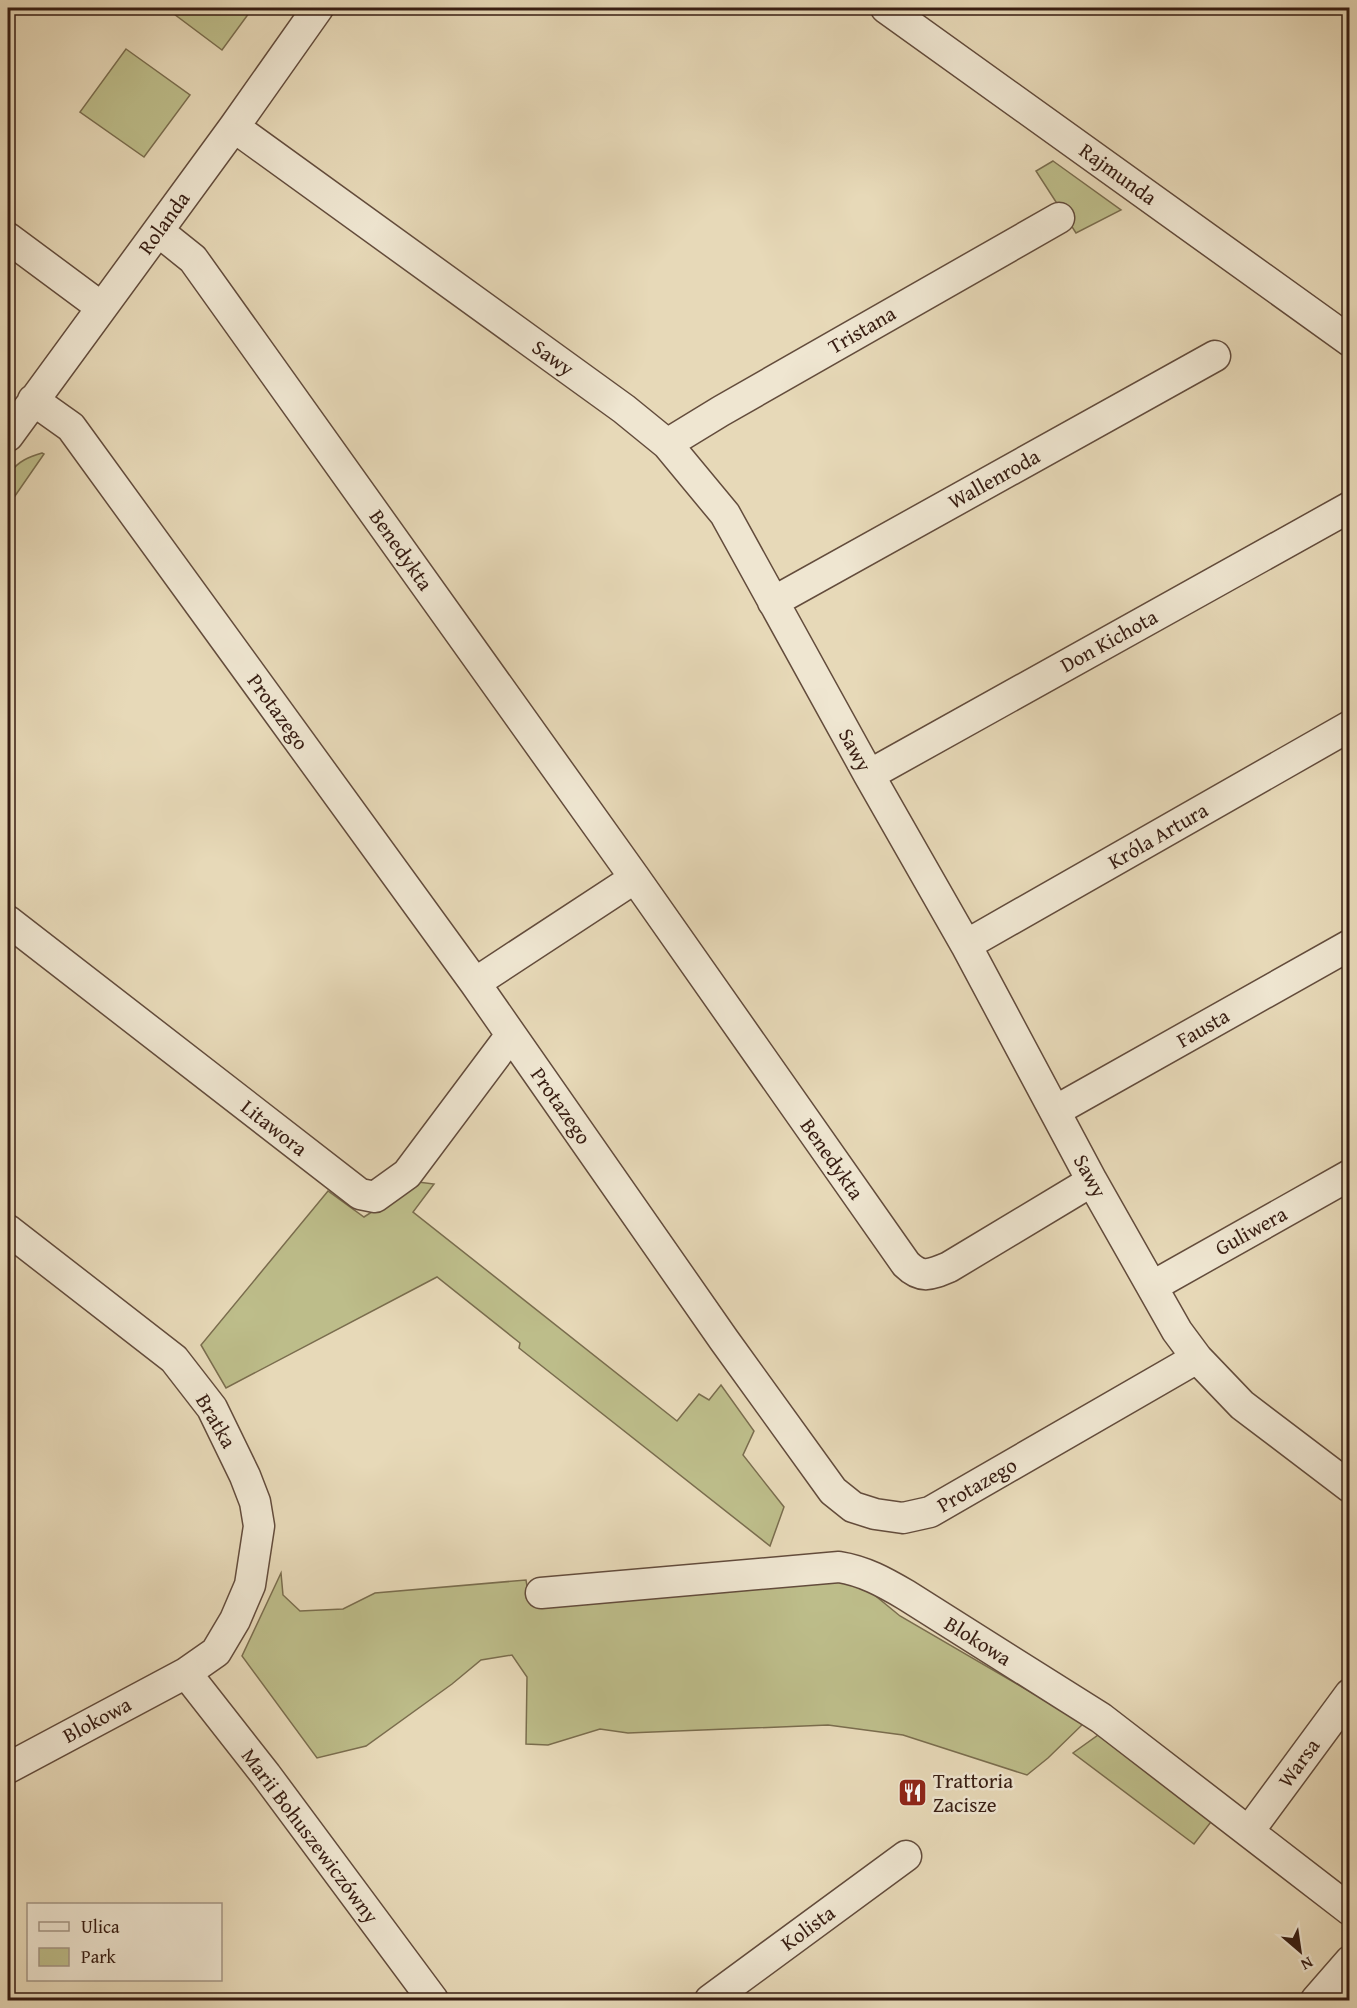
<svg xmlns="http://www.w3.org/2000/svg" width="1357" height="2008" font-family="'Gentium Book Plus',serif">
	<rect width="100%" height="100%" fill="#e7d9b8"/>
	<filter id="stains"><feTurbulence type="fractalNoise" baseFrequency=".00333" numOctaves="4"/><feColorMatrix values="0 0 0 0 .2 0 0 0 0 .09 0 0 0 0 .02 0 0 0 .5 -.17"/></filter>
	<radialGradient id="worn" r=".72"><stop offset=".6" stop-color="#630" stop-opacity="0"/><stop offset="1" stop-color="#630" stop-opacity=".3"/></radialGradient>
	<!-- green -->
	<path fill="#bdbd8a" stroke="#7a6d4e" stroke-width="1.5" d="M 166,8 L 250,8 L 252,9 L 222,50 Z
		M 126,49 L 190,95 L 144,157 L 80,112 Z
		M 1053,161 L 1121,210 L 1076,233 L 1036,171 Z
		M 42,453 L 44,454 L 8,506 L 8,471 L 10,473 C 18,461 29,457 42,453 Z
		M 418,1182 L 434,1184 L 413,1212 L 677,1421 L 699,1394 L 709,1400 L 721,1385 L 754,1431 L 743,1455 L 784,1507 L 770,1546 L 519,1348 L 520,1343 L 437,1277 L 226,1388 L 201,1345 L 328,1191 L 364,1217 Z
		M 281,1573 L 283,1595 L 300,1611 L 343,1609 L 375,1593 L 526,1580 L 530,1603 L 847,1579 L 867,1589 L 900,1616 L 1084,1723 L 1048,1758 L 1027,1775 L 903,1735 L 828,1725 L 628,1733 L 600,1729 L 548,1745 L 526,1744 L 527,1677 L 512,1655 L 481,1660 L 452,1684 L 366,1746 L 317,1758 L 242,1656 Z
		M 1101,1733 L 1214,1818 L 1194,1844 L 1073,1753 Z"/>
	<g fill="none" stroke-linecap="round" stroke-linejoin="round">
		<defs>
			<path id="minor" d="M 886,8 L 1350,341
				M 234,127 L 624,409 L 667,444 L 725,514 L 869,775 L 966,945 L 1092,1181 L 1177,1331 L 1197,1358 L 1242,1405 L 1350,1487
				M 158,231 L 193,259 L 635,878 L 906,1264 C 921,1279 930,1275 949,1267 L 1092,1181
				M 8,238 L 101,307
				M 33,400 L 71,427 L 475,983 L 724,1340 L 833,1491 L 853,1507 L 875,1514 L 903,1518 L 930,1512 L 1197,1358
				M 8,436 L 234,127 L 318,8
				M 667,444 L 721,411 L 1059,218
				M 773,602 L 1215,356
				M 869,775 L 1350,507
				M 8,921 L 360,1194 L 375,1197 L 407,1174 L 511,1035
				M 966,945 L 1350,726
				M 475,983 L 635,878
				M 1055,1111 L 1350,945
				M 8,1230 L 174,1359 L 212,1408 L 245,1476 L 255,1502 L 259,1526 L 250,1585 L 235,1620 L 216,1652 L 186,1673 L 8,1768
				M 1153,1286 L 1350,1175
				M 541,1593 L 839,1567 C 864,1571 884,1582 906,1595 L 1101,1718 L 1350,1910
				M 186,1673 L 266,1775 L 433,2000
				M 1249,1831 L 1350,1694
				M 710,2000 L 906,1856
				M 1316,2000 L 1350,1961"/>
		</defs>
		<!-- minor casing -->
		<use href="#minor" stroke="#634c3c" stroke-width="33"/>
		<!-- minor -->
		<use href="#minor" stroke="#efe6d1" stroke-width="30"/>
	</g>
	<!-- icons -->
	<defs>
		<symbol id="restaurant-square" viewBox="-11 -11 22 22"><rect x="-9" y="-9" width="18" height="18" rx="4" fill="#8f2418" stroke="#efe6d1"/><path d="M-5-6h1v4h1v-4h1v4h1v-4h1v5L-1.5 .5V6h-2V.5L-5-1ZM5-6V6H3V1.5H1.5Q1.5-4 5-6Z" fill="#fff"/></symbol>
	</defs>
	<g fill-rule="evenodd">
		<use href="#restaurant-square" x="896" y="1776" width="33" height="33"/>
	</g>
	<g text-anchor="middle" stroke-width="5" stroke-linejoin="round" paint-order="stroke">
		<!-- street labels -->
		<g font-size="21" fill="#371d12" stroke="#efe6d1">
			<text transform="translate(1118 174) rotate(36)" y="7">Rajmunda</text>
			<text transform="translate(164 223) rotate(-54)" y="7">Rolanda</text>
			<text transform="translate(862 330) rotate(-30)" y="7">Tristana</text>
			<text transform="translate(553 358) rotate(36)" y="7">Sawy</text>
			<text transform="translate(994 479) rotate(-29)" y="7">Wallenroda</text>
			<text transform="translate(401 550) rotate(55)" y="7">Benedykta</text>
			<text transform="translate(1109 641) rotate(-29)" y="7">Don Kichota</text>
			<text transform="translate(278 712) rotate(54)" y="7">Protazego</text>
			<text transform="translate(855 750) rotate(61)" y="7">Sawy</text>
			<text transform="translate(1158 836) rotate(-30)" y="7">Króla Artura</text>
			<text transform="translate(1203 1028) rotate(-30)" y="7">Fausta</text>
			<text transform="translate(561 1106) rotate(55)" y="7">Protazego</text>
			<text transform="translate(274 1128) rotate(38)" y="7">Litawora</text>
			<text transform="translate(832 1159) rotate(55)" y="7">Benedykta</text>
			<text transform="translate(1090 1176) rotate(61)" y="7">Sawy</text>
			<text transform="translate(1251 1231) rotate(-29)" y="7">Guliwera</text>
			<text transform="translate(216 1421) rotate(60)" y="7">Bratka</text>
			<text transform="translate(977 1485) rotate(-30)" y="7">Protazego</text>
			<text transform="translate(978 1641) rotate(32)" y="7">Blokowa</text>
			<text transform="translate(97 1720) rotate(-28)" y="7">Blokowa</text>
			<text transform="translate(1299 1763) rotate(-54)" y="7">Warsa</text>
			<text transform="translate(310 1836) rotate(53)" y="7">Marii Bohuszewiczówny</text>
			<text transform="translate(808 1928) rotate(-36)" y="7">Kolista</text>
		</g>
		<!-- poi labels -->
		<g font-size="21" fill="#371d12" stroke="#efe6d1" text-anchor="start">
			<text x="933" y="1788">Trattoria<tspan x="933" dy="24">Zacisze</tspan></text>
		</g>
	</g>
	<!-- margin -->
	<rect width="1357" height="2008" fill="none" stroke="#e7d9b8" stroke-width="30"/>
	<rect x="9" y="9" width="1339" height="1990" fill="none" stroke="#371d12" stroke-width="3"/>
	<rect x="15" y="15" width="1327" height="1978" fill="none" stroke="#371d12" stroke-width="1.5"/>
	<!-- legend -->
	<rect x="27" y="1903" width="195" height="78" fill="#efe6d1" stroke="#a59685" stroke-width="1.5"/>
	<rect x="39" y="1922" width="30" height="9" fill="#efe6d1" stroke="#a59685" stroke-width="1.5"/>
	<text x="81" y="1933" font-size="18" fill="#371d12">Ulica</text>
	<rect x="39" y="1948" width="30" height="18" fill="#bdbd8a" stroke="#a59685" stroke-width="1.5"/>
	<text x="81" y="1963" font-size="18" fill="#371d12">Park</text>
	<!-- north arrow -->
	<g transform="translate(1300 1951) rotate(151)" stroke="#efe6d1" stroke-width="4.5" paint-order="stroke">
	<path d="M0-4.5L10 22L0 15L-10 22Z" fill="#371d12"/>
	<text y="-9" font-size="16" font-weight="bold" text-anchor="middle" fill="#371d12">N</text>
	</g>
	<rect width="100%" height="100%" filter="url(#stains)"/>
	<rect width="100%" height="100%" fill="url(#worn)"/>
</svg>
